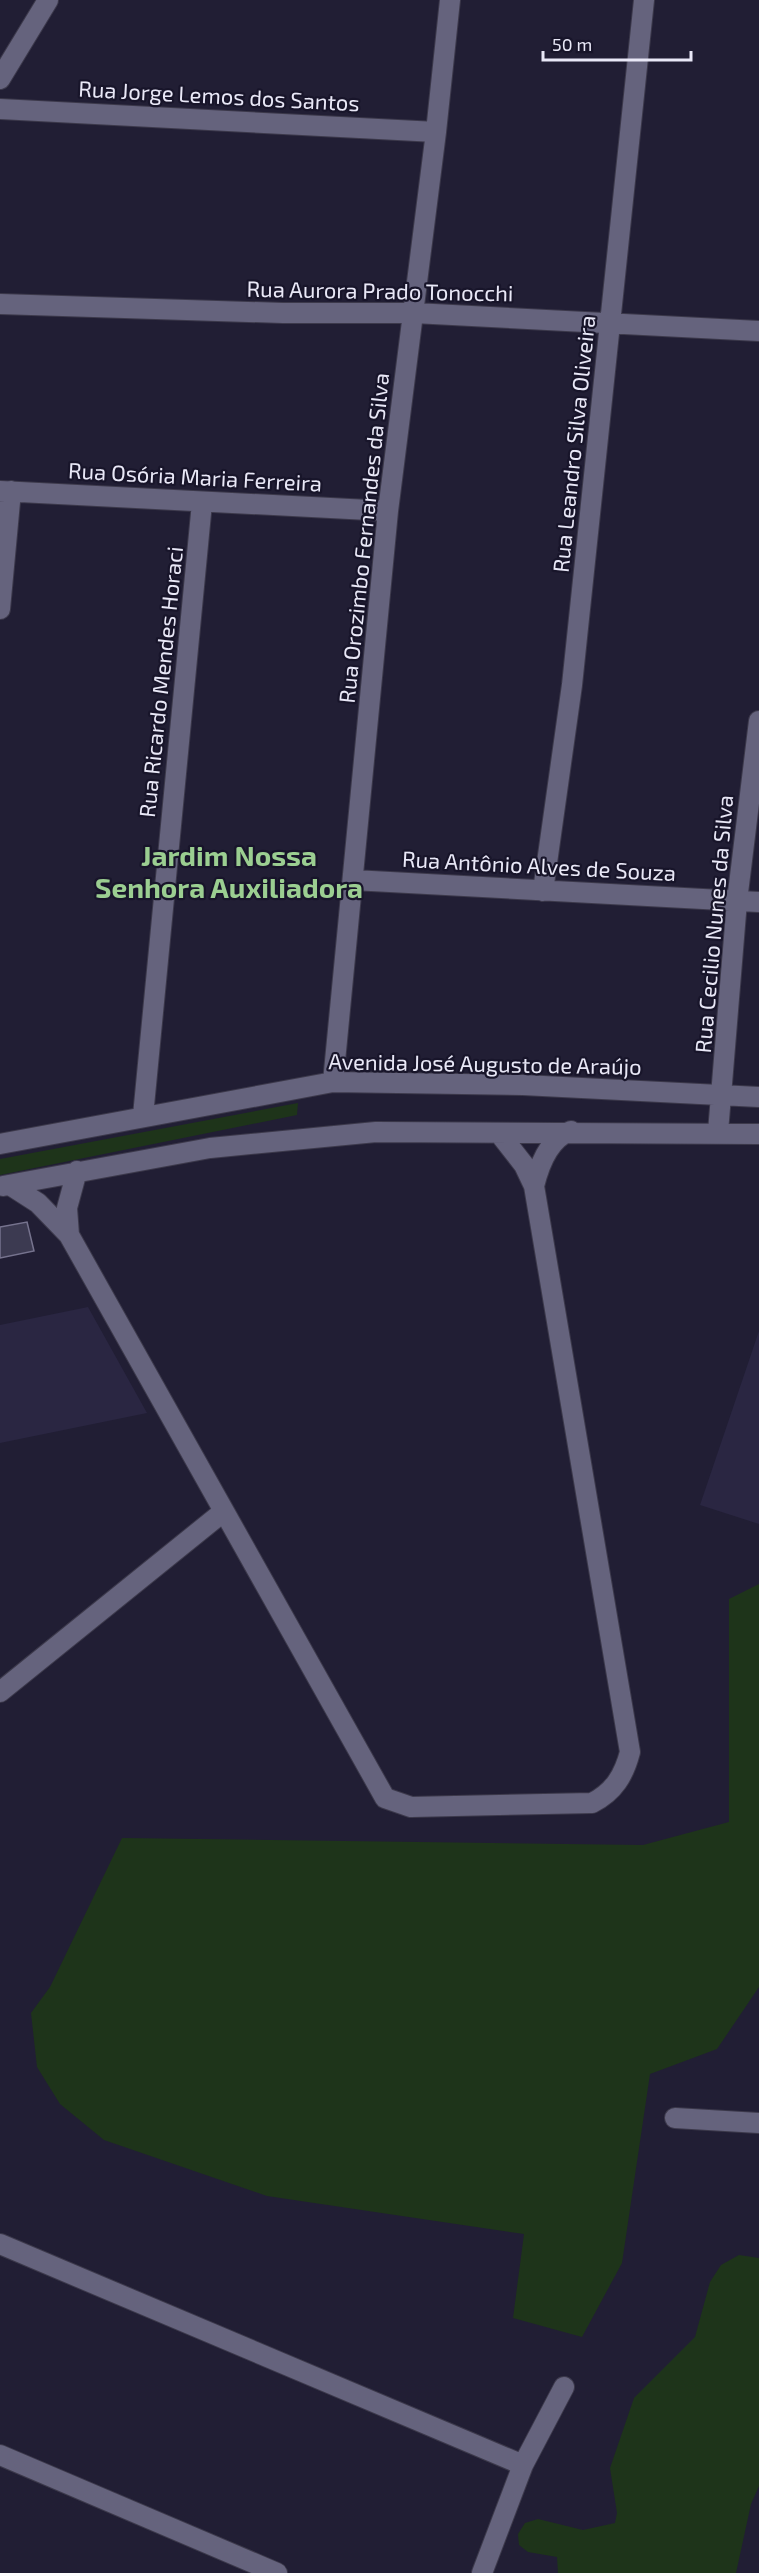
<svg xmlns="http://www.w3.org/2000/svg" width="759" height="2573" font-family="'Exo 2',sans-serif">
	<rect width="100%" height="100%" fill="#211e34"/>
	<!-- built -->
	<path fill="#2a2642" d="M 88,1307 L 147,1413 L 0,1443 L 0,1325 Z
		M 759,1331 L 759,1524 L 700,1505 Z"/>
	<!-- green -->
	<path fill="#1e341a" d="M 298,1103 L 297,1115 L 0,1175 L 0,1159 Z
		M 759,1584 L 759,1987 L 717,2049 L 650,2074 L 622,2263 L 582,2337 L 513,2318 L 524,2234 L 267,2196 L 104,2140 L 60,2104 L 37,2067 L 31,2013 L 50,1987 L 122,1838 L 643,1845 L 729,1822 L 729,1599 Z
		M 739,2255 L 759,2258 L 759,2486 L 751,2504 L 736,2573 L 558,2573 L 557,2557 L 528,2552 L 519,2545 L 518,2534 L 525,2523 L 538,2519 L 583,2530 L 615,2523 L 617,2513 L 610,2468 L 634,2398 L 695,2337 L 710,2282 L 721,2265 Z"/>
	<!-- building -->
	<path fill="#3c3a51" stroke="#76738e" stroke-width="1.5" d="M 27,1222 L 34,1251 L 0,1258 L 0,1227 Z"/>
	<g fill="none" stroke-linecap="round" stroke-linejoin="round">
		<defs>
			<path id="minor" d="M 0,79 L 48,0
				M 0,109 L 436,132
				M 0,304 L 283,313 L 414,313 L 759,331
				M 0,491 L 388,511
				M 0,609 L 11,491
				M 353,880 L 759,902
				M 543,891 L 572,685 L 644,0
				M 333,1082 L 388,511 L 436,132 L 450,0
				M 143,1116 L 202,503
				M 718,1132 L 737,901 L 759,721
				M 0,1144 L 333,1082 L 523,1085 L 759,1097
				M 10,1185 L 38,1203 L 69,1235 L 385,1798 L 411,1807 L 592,1803 C 614,1792 624,1775 630,1752 L 534,1186 L 524,1165 L 499,1133
				M 3,1186 L 210,1148 L 376,1132 L 759,1134
				M 534,1186 C 539,1166 549,1138 571,1131
				M 69,1235 L 67,1208 L 77,1171
				M 0,1692 L 223,1512
				M 675,2118 L 759,2123
				M 0,2244 L 523,2465
				M 0,2455 L 277,2573
				M 482,2573 L 523,2465 L 564,2387"/>
		</defs>
		<!-- minor casing -->
		<use href="#minor" stroke="#3c394b" stroke-width="22"/>
		<!-- minor -->
		<use href="#minor" stroke="#65637d" stroke-width="20"/>
	</g>
	<g text-anchor="middle" stroke-width="4.5" stroke-linejoin="round" paint-order="stroke">
		<!-- street labels -->
		<g font-size="22" fill="#e9e8f7" stroke="#18152a">
			<text transform="translate(219 96) rotate(3)" y="8">Rua Jorge Lemos dos Santos</text>
			<text transform="translate(380 291) rotate(1)" y="8">Rua Aurora Prado Tonocchi</text>
			<text transform="translate(574 444) rotate(-84)" y="8">Rua Leandro Silva Oliveira</text>
			<text transform="translate(195 477) rotate(3)" y="8">Rua Osória Maria Ferreira</text>
			<text transform="translate(364 538) rotate(-84)" y="8">Rua Orozimbo Fernandes da Silva</text>
			<text transform="translate(161 682) rotate(-84)" y="8">Rua Ricardo Mendes Horaci</text>
			<text transform="translate(539 866) rotate(3)" y="8">Rua Antônio Alves de Souza</text>
			<text transform="translate(714 924) rotate(-85)" y="8">Rua Cecilio Nunes da Silva</text>
			<text transform="translate(485 1064) rotate(1)" y="8">Avenida José Augusto de Araújo</text>
		</g>
		<!-- district labels -->
		<g font-size="28" font-weight="bold" fill="#9bce91" stroke="#18152a">
			<text x="229" y="866">Jardim Nossa<tspan x="229" dy="32">Senhora Auxiliadora</tspan></text>
		</g>
	</g>
	<!-- scale -->
	<path d="M543 51v9h148v-9" fill="none" stroke="#e9e8f7" stroke-width="3"/>
	<text x="552" y="51" font-size="18" fill="#e9e8f7" stroke="#18152a" stroke-width="4.5" paint-order="stroke">50 m</text>
</svg>
